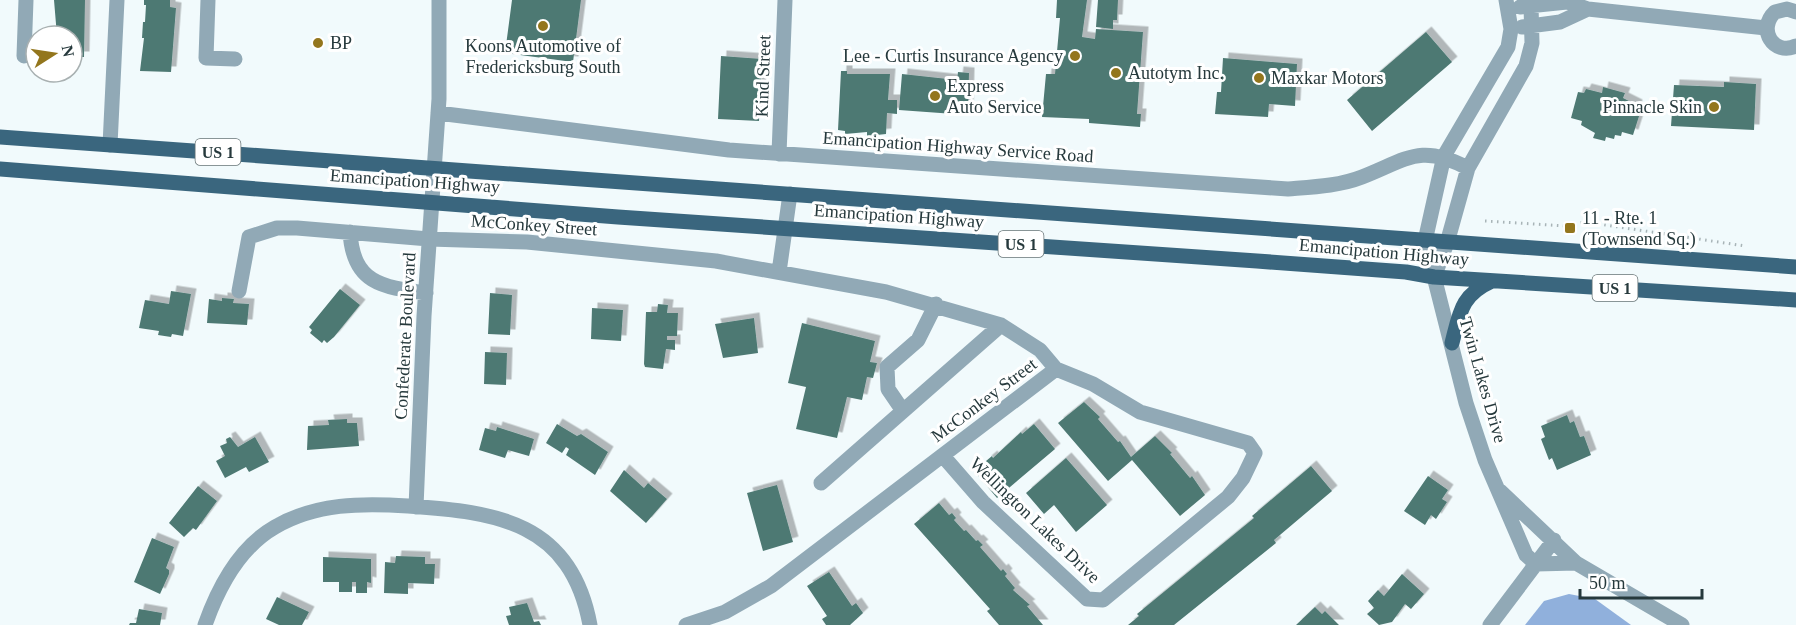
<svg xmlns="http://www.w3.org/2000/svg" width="1796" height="625" font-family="'Times New Roman',serif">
	<defs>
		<filter id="shadow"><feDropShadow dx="5.5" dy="-5.5" stdDeviation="0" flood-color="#0004"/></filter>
	</defs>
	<rect width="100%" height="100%" fill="#f1fafc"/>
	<!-- water -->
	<path fill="#90b0dc" d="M 1569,594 L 1595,599 L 1631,625 L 1525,625 L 1544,601 Z"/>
	<!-- building -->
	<path fill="#4e7973" filter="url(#shadow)" d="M 54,0 L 85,0 L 84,57 L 72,57 L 72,36 L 57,36 Z
		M 144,0 L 170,0 L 170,7 L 176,8 L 171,72 L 140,71 L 144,38 L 142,38 L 143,22 L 145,22 L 146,5 L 144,5 Z
		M 512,0 L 581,0 L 573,62 L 505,53 Z
		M 1057,0 L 1087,0 L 1082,37 L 1095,39 L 1096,29 L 1143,32 L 1137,114 L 1141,114 L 1140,127 L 1089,123 L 1089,119 L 1042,117 L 1046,74 L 1055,74 L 1060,18 L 1056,18 Z
		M 1098,0 L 1118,0 L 1117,20 L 1113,20 L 1113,29 L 1096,27 Z
		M 1426,32 L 1452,62 L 1372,131 L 1347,100 Z
		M 721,56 L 762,59 L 759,121 L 718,119 Z
		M 1223,58 L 1297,64 L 1295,106 L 1269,104 L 1268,117 L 1215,114 L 1217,92 L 1221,92 Z
		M 841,71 L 847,71 L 847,74 L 890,74 L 888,100 L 897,100 L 897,114 L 887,113 L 886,134 L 867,136 L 867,132 L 845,134 L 845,131 L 838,130 Z
		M 958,72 L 969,73 L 968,115 L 899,110 L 902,74 L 957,80 Z
		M 1724,82 L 1756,84 L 1754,130 L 1671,126 L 1674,85 L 1724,87 Z
		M 1603,87 L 1625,93 L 1623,98 L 1637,105 L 1636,109 L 1641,110 L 1633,135 L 1622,132 L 1621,136 L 1615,135 L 1614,139 L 1606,137 L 1605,141 L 1593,138 L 1595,133 L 1581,125 L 1582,121 L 1571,118 L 1578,92 L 1584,93 L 1586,89 L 1602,93 Z
		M 340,289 L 360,305 L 334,337 L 327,343 L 324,340 L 322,343 L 310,333 L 312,330 L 309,327 Z
		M 171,291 L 191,294 L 183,336 L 172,334 L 171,337 L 158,335 L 159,331 L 139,328 L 145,300 L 169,304 Z
		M 490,293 L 512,295 L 510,335 L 488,334 Z
		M 222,298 L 234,299 L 233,303 L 249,304 L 247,325 L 207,323 L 209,299 L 222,301 Z
		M 658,304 L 668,305 L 667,313 L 678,313 L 677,336 L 667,336 L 667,340 L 675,340 L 675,350 L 666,349 L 663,369 L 645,367 L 644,364 L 646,312 L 657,312 Z
		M 592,308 L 623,310 L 621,341 L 591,339 Z
		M 754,318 L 758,353 L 723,358 L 715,324 Z
		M 802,323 L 875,341 L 870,362 L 877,363 L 873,378 L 867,377 L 862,400 L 847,397 L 837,438 L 796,429 L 806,387 L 788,383 Z
		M 485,352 L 507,353 L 506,385 L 484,384 Z
		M 1084,402 L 1100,417 L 1098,419 L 1118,442 L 1120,441 L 1131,457 L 1155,436 L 1172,453 L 1170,454 L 1190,478 L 1192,476 L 1205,495 L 1180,516 L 1132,460 L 1108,481 L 1058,423 Z
		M 1567,415 L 1570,423 L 1574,421 L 1580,437 L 1584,436 L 1591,455 L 1557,470 L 1552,458 L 1549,460 L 1541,439 L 1545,437 L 1541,426 Z
		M 347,419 L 347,423 L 357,423 L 359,446 L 307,450 L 308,426 L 329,425 L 328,420 Z
		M 557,424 L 577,436 L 581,434 L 608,452 L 595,475 L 566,455 L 569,449 L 566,447 L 562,453 L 546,443 Z
		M 1034,424 L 1055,449 L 997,498 L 976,473 L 988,463 L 986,461 L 992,456 L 993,458 L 1021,432 L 1022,434 Z
		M 497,427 L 534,439 L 529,456 L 508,450 L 505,458 L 479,450 L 485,428 L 496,431 Z
		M 230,437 L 238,447 L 255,437 L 269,462 L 249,472 L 246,467 L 225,478 L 216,461 L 225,456 L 220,446 L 227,443 L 226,439 Z
		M 1066,458 L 1107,505 L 1076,532 L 1054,505 L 1044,514 L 1026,493 Z
		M 1311,466 L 1332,491 L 1274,540 L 1276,543 L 1174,625 L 1128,625 L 1139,616 L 1137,614 L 1254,518 L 1252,516 Z
		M 624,470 L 644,488 L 648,483 L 667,499 L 646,523 L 610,491 Z
		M 1428,476 L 1448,490 L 1442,499 L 1447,502 L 1436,519 L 1431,515 L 1425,525 L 1404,511 Z
		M 777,485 L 793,542 L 763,551 L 747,493 Z
		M 198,486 L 217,501 L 196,530 L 193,528 L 184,537 L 169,523 Z
		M 939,503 L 949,515 L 952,513 L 956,518 L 954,520 L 964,531 L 966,530 L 976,541 L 978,540 L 983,545 L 980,547 L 1001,571 L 1003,569 L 1007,574 L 1005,576 L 1015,588 L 1013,590 L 1030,605 L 1027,606 L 1043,625 L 999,625 L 987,611 L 990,609 L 914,524 Z
		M 152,538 L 174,547 L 166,568 L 169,570 L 169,574 L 160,594 L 134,582 Z
		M 396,556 L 425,557 L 425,564 L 435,564 L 434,584 L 408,583 L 408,594 L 384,593 L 385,562 L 395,563 Z
		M 323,557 L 371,559 L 371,583 L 367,582 L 367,593 L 356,593 L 356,582 L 352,582 L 352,592 L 339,592 L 339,582 L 323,582 Z
		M 829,572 L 852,606 L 856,603 L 863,613 L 850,625 L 826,625 L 822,619 L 827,616 L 807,586 Z
		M 1402,574 L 1424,594 L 1411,609 L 1405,604 L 1392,622 L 1379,625 L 1367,614 L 1374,608 L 1368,601 L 1378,590 L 1384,596 Z
		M 277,597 L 309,612 L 302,625 L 279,625 L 266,619 Z
		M 527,603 L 534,622 L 539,621 L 541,625 L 509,625 L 506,616 L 511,615 L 509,607 Z
		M 1315,607 L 1322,614 L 1325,611 L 1339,625 L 1296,625 Z
		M 139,609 L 162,613 L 160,625 L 129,625 L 130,623 L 136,623 Z"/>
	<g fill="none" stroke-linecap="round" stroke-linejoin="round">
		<!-- path -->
		<path stroke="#a8b4b7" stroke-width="3" stroke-dasharray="1.5 4.5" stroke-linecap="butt" d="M 1485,221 L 1565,226 L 1585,222 L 1745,246"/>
		<!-- minor -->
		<path stroke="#91a9b6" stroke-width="15" d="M 208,0 L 206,58 L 235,59
			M 1506,0 L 1511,29 L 1508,47 L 1444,156 L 1425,241 L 1466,403 L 1485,460 L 1526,555 L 1536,564 L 1576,563
			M 1520,7 L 1567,2 L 1588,9 L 1766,28
			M 1796,12 L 1787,9 L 1775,12 C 1757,29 1773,56 1796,46
			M 1522,27 L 1560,22 L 1588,9
			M 24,56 L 26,0
			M 438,113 L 729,150 L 1288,189 C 1313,187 1339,186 1362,177 C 1408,159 1420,143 1468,168
			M 110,145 L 117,0
			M 779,154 L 785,0
			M 350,232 C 353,283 381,287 426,293
			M 779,272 L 790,194
			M 1434,277 L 1447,243 L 1468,168 L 1526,66 L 1532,43 L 1531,5 L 1528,0
			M 239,291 L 249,237 L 277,228 L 297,228 L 429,239 L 527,242 L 716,261 L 886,292 L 1001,325 L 1040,350 L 1056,369 L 1093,384 L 1140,412 L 1248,443 L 1255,453 L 1243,478 L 1228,497 L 1103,600 L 1087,599 L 983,502 L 943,456
			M 903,411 L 888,389 L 887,367 L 918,340 L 936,304
			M 821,483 L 1001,325
			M 1500,491 L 1576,563 L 1682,625
			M 416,507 L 424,316 L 439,99 L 439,0
			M 205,625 C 218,588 240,547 275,527 C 316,503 362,503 408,506 C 497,512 571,522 590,625
			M 686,625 L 725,612 L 771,586 L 1056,369
			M 1490,625 L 1554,540"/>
		<!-- major -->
		<path stroke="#3a667e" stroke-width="15" d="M 0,137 L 1796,267
			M 0,169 L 618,217 L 1257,261 L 1406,272 L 1434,277 L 1796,300
			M 1452,343 C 1460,312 1461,295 1492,281"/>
	</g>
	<!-- markers -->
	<g fill="#93761d" stroke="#fff" stroke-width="2">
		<circle cx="543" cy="26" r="6"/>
		<circle cx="318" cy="43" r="6"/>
		<circle cx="1075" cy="56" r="6"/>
		<circle cx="1116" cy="73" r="6"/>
		<circle cx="1259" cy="78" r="6"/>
		<circle cx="935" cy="96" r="6"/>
		<circle cx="1714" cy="107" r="6"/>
		<rect x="1564" y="222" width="12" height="12" rx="3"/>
	</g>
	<g text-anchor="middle" stroke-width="6" stroke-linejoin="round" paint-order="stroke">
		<!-- shield labels -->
		<g fill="#fff" stroke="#677476" stroke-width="1.5">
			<rect x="195.5" y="139" width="45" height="26" rx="4.5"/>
			<rect x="998.5" y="231" width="45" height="26" rx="4.5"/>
			<rect x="1592.5" y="275" width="45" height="26" rx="4.5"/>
		</g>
		<g font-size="16" font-weight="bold" fill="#26393c">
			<text x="218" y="158">US 1</text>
			<text x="1021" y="250">US 1</text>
			<text x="1615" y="294">US 1</text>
		</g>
		<!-- poi labels -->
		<g font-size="18" fill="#26393c" stroke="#fff" text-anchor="start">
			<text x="330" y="49">BP</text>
			<text x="543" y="52" text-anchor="middle">Koons Automotive of<tspan x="543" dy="21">Fredericksburg South</tspan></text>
			<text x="1063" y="62" text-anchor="end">Lee - Curtis Insurance Agency</text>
			<text x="1128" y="79">Autotym Inc.</text>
			<text x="1271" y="84">Maxkar Motors</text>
			<text x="947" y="92">Express<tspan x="947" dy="21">Auto Service</tspan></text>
			<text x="1702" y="113" text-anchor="end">Pinnacle Skin</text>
			<text x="1582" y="224">11 - Rte. 1<tspan x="1582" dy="21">(Townsend Sq.)</tspan></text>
		</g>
		<!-- street labels -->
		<g font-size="18" fill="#26393c" stroke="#fff">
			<text transform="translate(763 76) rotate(-88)" y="6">Kind Street</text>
			<text transform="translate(958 147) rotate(4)" y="6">Emancipation Highway Service Road</text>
			<text transform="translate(415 181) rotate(4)" y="6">Emancipation Highway</text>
			<text transform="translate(899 216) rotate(4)" y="6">Emancipation Highway</text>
			<text transform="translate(534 225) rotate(4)" y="6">McConkey Street</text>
			<text transform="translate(1384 252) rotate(5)" y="6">Emancipation Highway</text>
			<text transform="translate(405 336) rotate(-87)" y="6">Confederate Boulevard</text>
			<text transform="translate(1483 380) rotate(74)" y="6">Twin Lakes Drive</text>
			<text transform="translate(984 400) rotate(-37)" y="6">McConkey Street</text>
			<text transform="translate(1035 520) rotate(44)" y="6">Wellington Lakes Drive</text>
		</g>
	</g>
	<!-- north arrow -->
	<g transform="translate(54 54) rotate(78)"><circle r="28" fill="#ffffff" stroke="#a8b0b1" stroke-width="1.5"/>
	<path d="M0-4.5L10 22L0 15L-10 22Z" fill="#93761d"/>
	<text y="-9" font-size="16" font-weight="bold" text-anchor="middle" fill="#26393c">N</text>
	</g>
	<!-- scale -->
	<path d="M1580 589v9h122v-9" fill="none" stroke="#26393c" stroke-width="3"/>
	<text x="1589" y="589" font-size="18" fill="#26393c" stroke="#ffffff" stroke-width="4.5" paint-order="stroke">50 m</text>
</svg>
